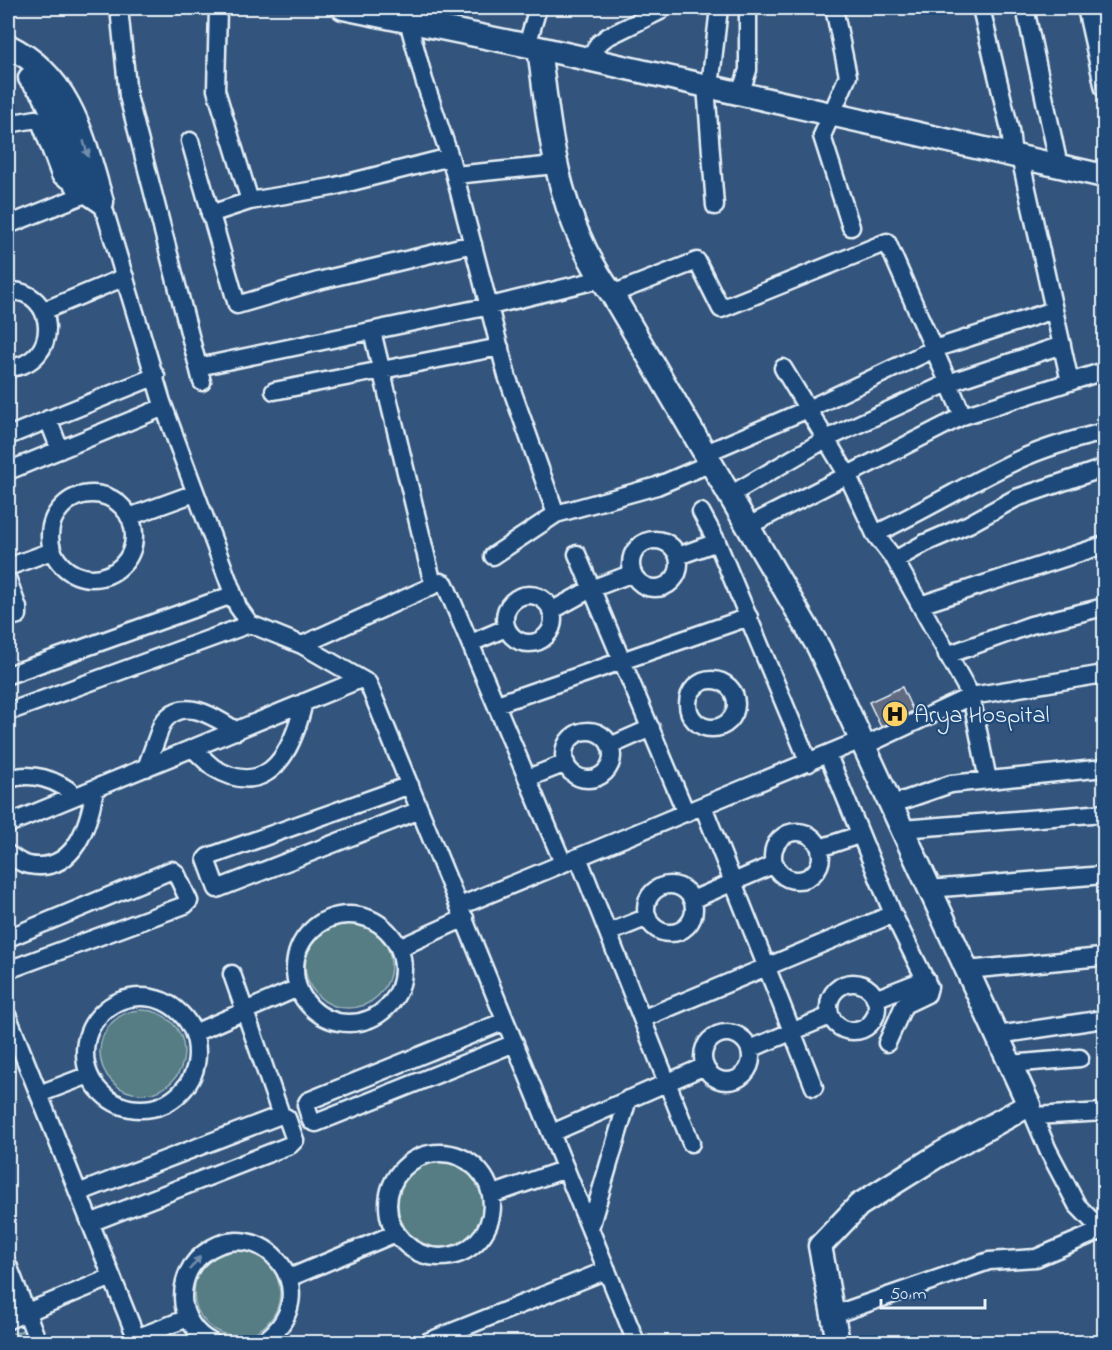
<svg xmlns="http://www.w3.org/2000/svg" width="1112" height="1350" font-family="'Indie Flower',sans-serif">
	<rect width="100%" height="100%" fill="#33547c"/>
	<filter id="ink" filterUnits="userSpaceOnUse"><feTurbulence type="fractalNoise" baseFrequency=".0167" numOctaves="2"/><feDisplacementMap in="SourceGraphic" scale="12" xChannelSelector="R" yChannelSelector="G"/><feConvolveMatrix kernelMatrix="1 2 1 2 8 2 1 2 1" color-interpolation-filters="sRGB"/></filter>
	<g filter="url(#ink)">
		<!-- green -->
		<path fill="#557d83" stroke="#9eb7be" stroke-width="1.5" d="M305 965a43 43 0 1 1 86 0a43 43 0 1 1-86 0Z
			M100 1052a42 42 0 1 1 84 0a42 42 0 1 1-84 0Z
			M398 1204a43 43 0 1 1 86 0a43 43 0 1 1-86 0Z
			M194 1293a43 43 0 1 1 86 0a43 43 0 1 1-86 0Z
			M 23,1330 L 28,1342 L 8,1342 L 8,1336 Z"/>
		<!-- building -->
		<path fill="#616b81" stroke="#e8f1f8" stroke-width="1.5" d="M 902,687 L 913,711 L 881,727 L 869,702 Z"/>
		<g fill="none" stroke-linecap="round" stroke-linejoin="round">
			<defs>
				<path id="street" d="M 119,8 L 128,96 L 202,382
					M 218,8 L 216,90 L 250,201
					M 834,8 L 848,76 L 822,136 L 851,227
					M 981,8 L 1010,130 L 1013,156
					M 1025,8 L 1059,166
					M 1086,8 L 1104,89
					M 408,21 L 424,80 L 450,157 L 507,376 L 556,514 L 657,486 L 711,463
					M 527,45 L 538,8
					M 590,59 L 598,44 L 607,37 L 660,11
					M 706,86 L 715,206
					M 710,87 L 719,8
					M 740,94 L 748,70 L 748,8
					M 8,124 L 36,119 L 40,121 L 60,175 L 77,185
					M 190,141 L 237,305 L 318,281 L 473,244
					M 1020,157 L 1070,382
					M 455,175 L 555,165
					M 102,202 L 162,402 L 238,607 L 250,624 L 302,645 L 368,683 L 636,1342
					M 210,214 L 250,201 L 332,187 L 450,157
					M 8,225 L 88,193
					M 8,291 C 58,289 62,364 8,368
					M 612,294 L 697,261 L 721,309 L 887,242 L 963,416
					M 43,311 L 125,277
					M 372,331 L 431,576
					M 198,367 L 490,306 L 601,279
					M 783,368 L 847,474 L 875,534 L 895,560 L 971,696 L 988,780
					M 274,391 L 500,347
					M 48,419 L 60,450
					M 8,436 L 156,376
					M 706,453 L 808,409 L 934,349 L 1054,310
					M 8,471 L 164,407
					M50 536a42 42 0 1 1 84 0a42 42 0 1 1-84 0Z
					M 730,495 L 826,439 L 948,383 L 1062,345
					M 701,512 L 717,542 L 809,763
					M 129,517 L 195,493
					M 748,526 L 963,416 L 1104,371
					M 875,534 C 924,511 969,483 1018,460 C 1046,447 1075,439 1104,432
					M631 564a24 24 0 1 1 48 0a24 24 0 1 1-48 0Z
					M 577,554 L 686,813
					M 493,556 L 556,514
					M 678,556 L 717,542
					M 895,560 L 925,543 L 969,524 L 1016,498 L 1104,468
					M 8,567 L 52,551
					M 8,580 L 18,608 L 18,615 L 8,618
					M505 619a24 24 0 1 1 48 0a24 24 0 1 1-48 0Z
					M 920,605 L 1104,545
					M 551,611 L 591,589 L 633,573
					M 471,643 L 506,628
					M 302,645 L 441,582 L 445,584 L 563,863
					M 947,655 L 1031,625 L 1104,607
					M 8,675 L 232,595
					M688 704a24 24 0 1 1 48 0a24 24 0 1 1-48 0Z
					M 497,704 L 749,617
					M 8,712 L 250,624
					M564 755a24 24 0 1 1 48 0a24 24 0 1 1-48 0Z
					M 610,746 L 651,728
					M 864,746 L 971,696 L 1104,674
					M 193,749 C 200,755 207,763 214,768 C 270,801 293,749 304,702
					M 828,755 L 893,914 L 929,987 L 927,994 L 904,1005 L 887,1043
					M 146,768 L 162,724 C 182,694 214,717 237,731
					M 528,778 L 566,763
					M 8,780 C 30,770 58,780 76,796
					M 410,785 L 208,857 L 206,859 L 217,889 L 420,810
					M 890,805 L 951,784 L 1104,768
					M 703,806 L 814,1087
					M 8,824 L 361,679
					M 902,829 L 1104,813
					M773 856a24 24 0 1 1 48 0a24 24 0 1 1-48 0Z
					M 820,848 L 859,835
					M 8,854 C 14,858 21,864 29,865 C 75,874 89,824 95,789
					M 578,857 L 691,1143
					M646 909a24 24 0 1 1 48 0a24 24 0 1 1-48 0Z
					M 929,889 L 1104,875
					M 692,900 L 775,864
					M 460,906 L 861,740
					M295 969a54 54 0 1 1 108 0a54 54 0 1 1-108 0Z
					M 608,933 L 648,917
					M 8,938 L 172,870 L 176,873 L 189,901 L 185,905 L 8,970
					M 399,948 L 465,918
					M 967,970 L 1101,957
					M829 1007a24 24 0 1 1 48 0a24 24 0 1 1-48 0Z
					M85 1053a56 56 0 1 1 112 0a56 56 0 1 1-112 0Z
					M 875,999 L 926,979
					M 8,1017 L 138,1342
					M 642,1019 L 893,914
					M 505,1021 L 308,1101 L 306,1105 L 311,1121 L 316,1123 L 515,1043
					M 194,1033 L 298,988
					M703 1057a24 24 0 1 1 48 0a24 24 0 1 1-48 0Z
					M 998,1035 L 1104,1019
					M 750,1049 L 830,1016
					M 1010,1064 L 1080,1058
					M 39,1094 L 89,1075
					M 1029,1105 L 1048,1150 L 1077,1205 L 1104,1233
					M 1034,1116 L 1104,1112
					M 552,1133 L 705,1066
					M388 1205a52 52 0 1 1 104 0a52 52 0 1 1-104 0Z
					M 78,1193 L 281,1115
					M 491,1195 L 566,1169
					M 90,1223 L 290,1145 L 295,1140 L 287,1118 L 281,1115 L 232,974
					M 590,1228 L 628,1099
					M 8,1265 L 38,1342
					M 289,1278 L 396,1233
					M 833,1315 L 989,1261 L 1036,1258 L 1102,1230
					M 8,1320 L 112,1277
					M 136,1338 L 188,1318
					M 212,1342 C 196,1335 183,1316 183,1298 C 183,1281 189,1265 203,1254 C 260,1209 331,1293 263,1342
					M 427,1342 L 607,1270"/>
				<path id="secondary" d="M 343,8 L 539,48 L 1104,176
					M 8,46 C 72,77 84,140 102,202
					M 539,48 C 551,138 556,217 612,294 L 819,648 L 1029,1105 L 942,1153 L 859,1205 L 820,1246 L 838,1342
					M 30,78 L 43,92 L 52,111 L 77,185 L 102,202"/>
			</defs>
			<!-- street casing -->
			<use href="#street" stroke="#e8f1f8" stroke-width="21"/>
			<!-- secondary casing -->
			<use href="#secondary" stroke="#e8f1f8" stroke-width="27"/>
			<!-- street -->
			<use href="#street" stroke="#1f4a7a" stroke-width="16"/>
			<!-- secondary -->
			<use href="#secondary" stroke="#1f4a7a" stroke-width="22"/>
		</g>
		<!-- one-way arrows -->
		<defs><path id="oneway-solid" d="M-6-.8H1V-3.2L6.5 0L1 3.2V.8H-6Z" transform="scale(1.5)"/></defs>
		<g fill="#6f8dac">
			<use href="#oneway-solid" transform="translate(86 149) rotate(73)"/>
			<use href="#oneway-solid" transform="translate(195 1263) rotate(-51)"/>
		</g>
	</g>
	<!-- icons -->
	<defs>
		<symbol id="hospital-disc" viewBox="-11 -11 22 22"><circle r="9.5" fill="#ffd166" stroke="#1f4a7a"/><path d="M-5-5h3v3.5h4V-5h3V5h-3V1.5h-4V5h-3Z" fill="#111"/></symbol>
	</defs>
	<g fill-rule="evenodd">
		<use href="#hospital-disc" x="880" y="699" width="30" height="30"/>
	</g>
	<g text-anchor="middle" stroke-width="4.5" stroke-linejoin="round" paint-order="stroke">
		<!-- poi labels -->
		<g font-size="24" fill="#e8f1f8" stroke="#1f4a7a" text-anchor="start">
			<text x="914" y="722">Arya Hospital</text>
		</g>
	</g>
	<!-- margin -->
	<rect width="1112" height="1350" fill="none" stroke="#1f4a7a" stroke-width="30"/>
	<rect x="15" y="15" width="1082" height="1320" fill="none" stroke="#e8f1f8" stroke-width="2" filter="url(#ink)"/>
	<!-- scale -->
	<path d="M881 1299v9h104v-9" fill="none" stroke="#e8f1f8" stroke-width="3"/>
	<text x="890" y="1299" font-size="18" fill="#e8f1f8" stroke="#1f4a7a" stroke-width="4.5" paint-order="stroke">50 m</text>
</svg>
